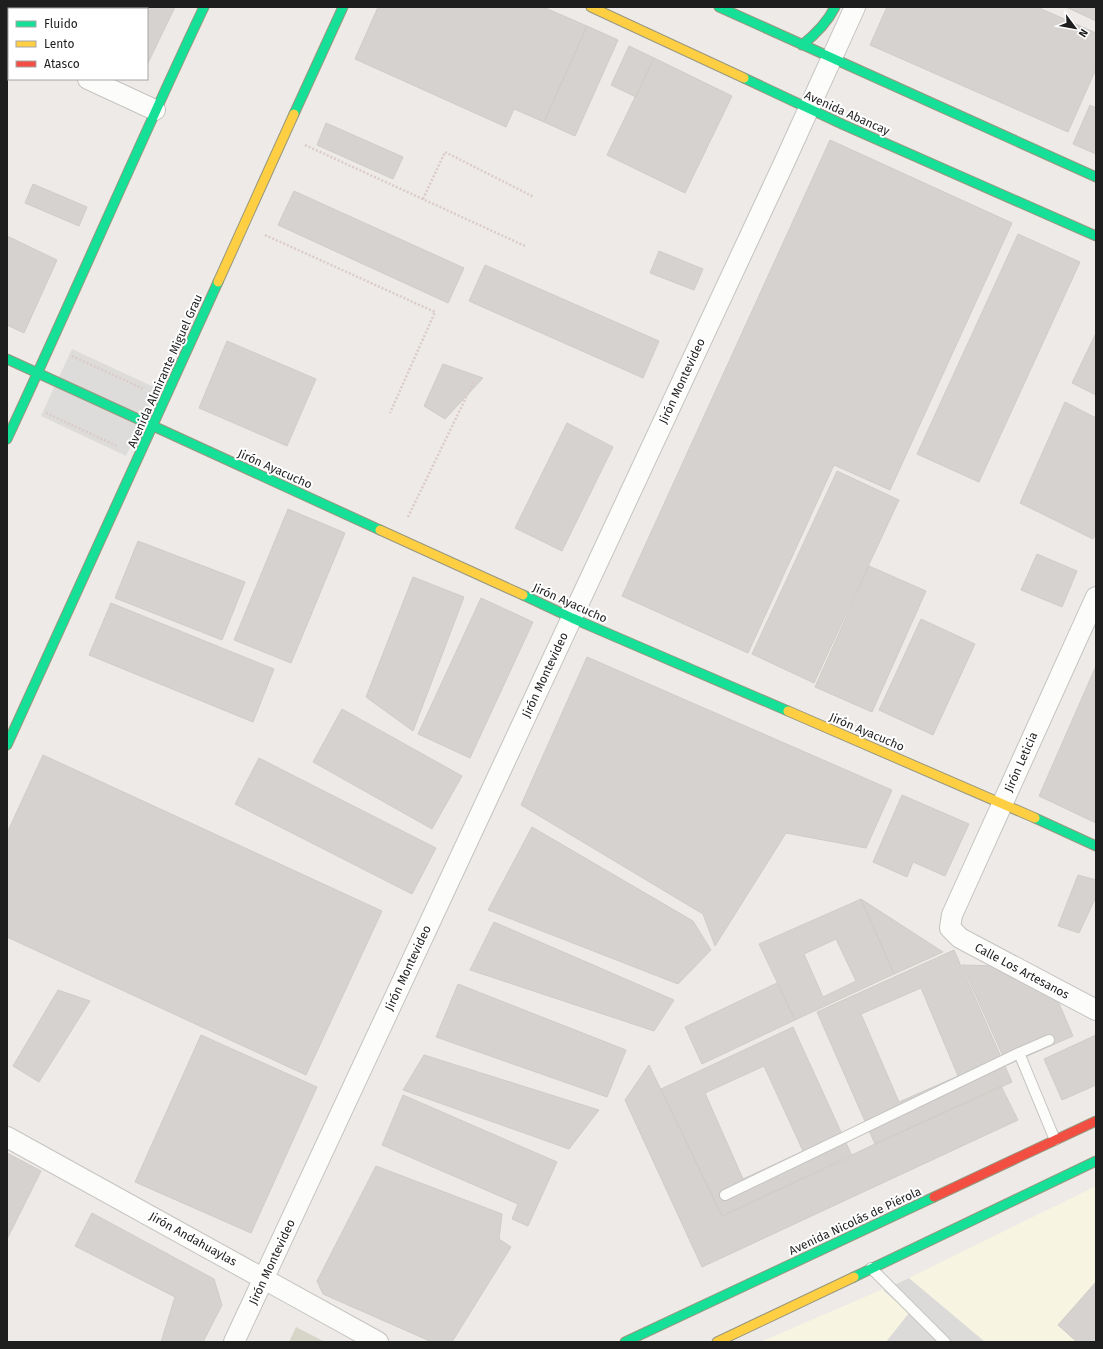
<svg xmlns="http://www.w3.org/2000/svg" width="1103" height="1349" font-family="'Fira Sans',sans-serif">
	<rect width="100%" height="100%" fill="#edeae7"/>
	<!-- education -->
	<path fill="#f7f5e2" d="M 1096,1186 L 1096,1342 L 760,1342 L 909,1278 Z"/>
	<!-- religious -->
	<path fill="#dbdad8" d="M 909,1278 L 985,1342 L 886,1342 L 909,1313 L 883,1290 Z"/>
	<!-- construction -->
	<path fill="#d7d5c8" d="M 296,1327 L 325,1342 L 289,1342 Z"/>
	<!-- pier -->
	<path fill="#dddcda" d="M 72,349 L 158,389 L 126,456 L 41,416 Z"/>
	<!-- building -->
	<path fill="#d5d2d0" stroke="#d0ccc8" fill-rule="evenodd" d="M 120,7 L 175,7 L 147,65 L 147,9 L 119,9 Z
		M 378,7 L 543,7 L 587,26 L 544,122 L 514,109 L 506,127 L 355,59 Z
		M 887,7 L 1037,7 L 1096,33 L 1096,69 L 1068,132 L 870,45 Z
		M 1066,7 L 1096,7 L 1096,21 Z
		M 587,26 L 618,40 L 575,136 L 544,122 Z
		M 629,46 L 654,58 L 636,97 L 611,85 Z
		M 654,58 L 732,96 L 685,193 L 607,155 Z
		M 1090,105 L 1096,108 L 1096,154 L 1073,144 Z
		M 326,123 L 403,157 L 393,179 L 317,145 Z
		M 830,140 L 1012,223 L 890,490 L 834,465 L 748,653 L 622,596 Z
		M 33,184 L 87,207 L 79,226 L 25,203 Z
		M 294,191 L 464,268 L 448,303 L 278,225 Z
		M 1018,234 L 1080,262 L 979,482 L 917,454 Z
		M 7,236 L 57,260 L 24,333 L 7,325 Z
		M 659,251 L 703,269 L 694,290 L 650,273 Z
		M 485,265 L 659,341 L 643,378 L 469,301 Z
		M 1096,333 L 1096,395 L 1072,383 Z
		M 227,341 L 316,379 L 287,446 L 199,408 Z
		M 443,364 L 483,378 L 445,419 L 424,406 Z
		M 1065,402 L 1096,418 L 1096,533 L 1093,539 L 1020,503 Z
		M 567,423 L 613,447 L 562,551 L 515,528 Z
		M 837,471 L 899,500 L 814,683 L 752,654 Z
		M 288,509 L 345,533 L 291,663 L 234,640 Z
		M 138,541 L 245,582 L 222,640 L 115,598 Z
		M 1037,554 L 1077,571 L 1062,607 L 1021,590 Z
		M 869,566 L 926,591 L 872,712 L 815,687 Z
		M 413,577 L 464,597 L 413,731 L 366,697 Z
		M 481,598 L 533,622 L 470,758 L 418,734 Z
		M 111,603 L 274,669 L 253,722 L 89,655 Z
		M 921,619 L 975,644 L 933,735 L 879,710 Z
		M 587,657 L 892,790 L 866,848 L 786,833 L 715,946 L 703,914 L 521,805 Z
		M 1096,666 L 1096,823 L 1039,796 Z
		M 342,709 L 462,776 L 432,829 L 313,762 Z
		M 43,755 L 382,911 L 306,1075 L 7,937 L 7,833 Z
		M 259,758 L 436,848 L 412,894 L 235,804 Z
		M 902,795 L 969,824 L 945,876 L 913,862 L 907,877 L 873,862 Z
		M 532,827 L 693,921 L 711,950 L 678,984 L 488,910 Z
		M 1078,875 L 1096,880 L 1096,897 L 1079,933 L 1058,926 Z
		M 861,899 L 894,974 L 795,1020 L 759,944 ZM 836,939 L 856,981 L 823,997 L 804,954 Z
		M 861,899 L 943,952 L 894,974 Z
		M 494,922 L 674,1000 L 654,1031 L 470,970 Z
		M 954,950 L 1012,1082 L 875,1144 L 817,1012 ZM 921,988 L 958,1076 L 899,1102 L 861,1014 Z
		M 962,965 L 998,966 L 1058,1001 L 1073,1036 L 1007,1065 Z
		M 777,983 L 795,1020 L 702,1064 L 685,1027 Z
		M 458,984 L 626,1050 L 607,1097 L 436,1037 Z
		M 58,990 L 90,1001 L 39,1082 L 13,1066 Z
		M 793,1027 L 852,1156 L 722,1216 L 661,1089 ZM 764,1066 L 803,1151 L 743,1179 L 705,1093 Z
		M 201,1035 L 317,1087 L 251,1233 L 135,1182 Z
		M 1096,1035 L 1096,1085 L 1062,1100 L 1044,1059 Z
		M 424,1055 L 599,1110 L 569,1149 L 403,1090 Z
		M 649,1065 L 722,1216 L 875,1144 L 1001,1086 L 1018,1120 L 702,1267 L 625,1100 Z
		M 403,1095 L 557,1162 L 528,1226 L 512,1219 L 518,1204 L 382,1145 Z
		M 7,1153 L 41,1171 L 7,1239 Z
		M 376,1166 L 502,1214 L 499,1239 L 511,1247 L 452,1342 L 432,1342 L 323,1294 L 317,1281 Z
		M 92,1213 L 214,1279 L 222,1305 L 203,1342 L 161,1342 L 175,1297 L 75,1246 Z
		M 1096,1282 L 1096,1342 L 1077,1342 L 1058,1325 Z"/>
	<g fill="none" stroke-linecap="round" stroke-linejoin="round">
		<defs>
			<path id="lane" d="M 1049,1040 L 1019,1053 L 1055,1140
				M 725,1195 L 1019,1053
				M 871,1268 L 945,1342"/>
			<path id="street" d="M 7,42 L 9,43
				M 88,79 L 155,110
				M 1096,597 L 952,915 L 950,928 L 960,938 L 1096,1010
				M 7,1137 L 378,1342
				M 234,1342 L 784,163 L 855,7"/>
			<path id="fast" d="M 719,7 L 1096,177
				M 802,45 C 816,34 827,23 835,7
				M 744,78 L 844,125 L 1096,236
				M 294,114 L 343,7
				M 7,359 L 380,530
				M 7,439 C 74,296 136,150 204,7
				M 523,595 L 572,618 L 788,711
				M 7,745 L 218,282
				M 1035,818 L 1096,846
				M 854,1277 L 1096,1161
				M 625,1342 L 934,1197"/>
			<path id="slow" d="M 591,7 L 744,78
				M 218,282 L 294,114
				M 380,530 L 523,595
				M 788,711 L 1035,818
				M 717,1342 L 854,1277"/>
			<path id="jam" d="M 934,1197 L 1096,1121"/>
		</defs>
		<!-- lane casing -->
		<use href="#lane" stroke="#c5c4c3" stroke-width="12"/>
		<!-- street casing -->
		<use href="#street" stroke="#c5c4c3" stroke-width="22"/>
		<!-- fast casing -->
		<use href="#fast" stroke="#97977e" stroke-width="11"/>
		<!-- slow casing -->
		<use href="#slow" stroke="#97977e" stroke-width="11"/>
		<!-- jam casing -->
		<use href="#jam" stroke="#97977e" stroke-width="11"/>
		<!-- path -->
		<path stroke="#dbcbca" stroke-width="2.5" stroke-dasharray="2 2" stroke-linecap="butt" d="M 305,145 L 525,246
			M 423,199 L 445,152 L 534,197
			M 265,235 L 435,312 L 390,413
			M 72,356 L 144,389
			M 46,413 L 117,446
			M 408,517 L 474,381"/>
		<!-- lane -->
		<use href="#lane" stroke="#fcfcfb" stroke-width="10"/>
		<!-- street -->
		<use href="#street" stroke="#fcfcfb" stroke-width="20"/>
		<!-- fast -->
		<use href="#fast" stroke="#16e098" stroke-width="9"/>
		<!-- slow -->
		<use href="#slow" stroke="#ffcf43" stroke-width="9"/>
		<!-- jam -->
		<use href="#jam" stroke="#f24e42" stroke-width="9"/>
	</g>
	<g text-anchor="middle" stroke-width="4" stroke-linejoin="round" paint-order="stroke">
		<!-- street labels -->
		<g font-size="12" fill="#1e1e1e" stroke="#fff">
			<text transform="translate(847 113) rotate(24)" y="4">Avenida Abancay</text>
			<text transform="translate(165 371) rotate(-66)" y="4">Avenida Almirante Miguel Grau</text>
			<text transform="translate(682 381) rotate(-65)" y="4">Jirón Montevideo</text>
			<text transform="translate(275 469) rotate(24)" y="4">Jirón Ayacucho</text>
			<text transform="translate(570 603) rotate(24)" y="4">Jirón Ayacucho</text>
			<text transform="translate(545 675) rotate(-65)" y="4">Jirón Montevideo</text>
			<text transform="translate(867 732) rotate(23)" y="4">Jirón Ayacucho</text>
			<text transform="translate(1021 762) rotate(-66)" y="4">Jirón Leticia</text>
			<text transform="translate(408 968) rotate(-65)" y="4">Jirón Montevideo</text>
			<text transform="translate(1022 971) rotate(28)" y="4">Calle Los Artesanos</text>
			<text transform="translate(855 1221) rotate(-25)" y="4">Avenida Nicolás de Piérola</text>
			<text transform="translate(193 1239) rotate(29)" y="4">Jirón Andahuaylas</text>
			<text transform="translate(272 1262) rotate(-65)" y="4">Jirón Montevideo</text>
		</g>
	</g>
	<!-- border -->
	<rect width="1103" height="1349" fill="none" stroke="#1e1e1e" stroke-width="16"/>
	<!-- legend -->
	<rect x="8" y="8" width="140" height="72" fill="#ffffff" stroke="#a5a5a5"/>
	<rect x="16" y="21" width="20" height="6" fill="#16e098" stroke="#a5a5a5"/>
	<text x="44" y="28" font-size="12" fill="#1e1e1e">Fluido</text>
	<rect x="16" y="41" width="20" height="6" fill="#ffcf43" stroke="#a5a5a5"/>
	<text x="44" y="48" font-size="12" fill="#1e1e1e">Lento</text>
	<rect x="16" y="61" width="20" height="6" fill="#f24e42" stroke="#a5a5a5"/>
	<text x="44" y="68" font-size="12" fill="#1e1e1e">Atasco</text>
	<!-- north arrow -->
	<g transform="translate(1075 28) rotate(122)" stroke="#ffffff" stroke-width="3" paint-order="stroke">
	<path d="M0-3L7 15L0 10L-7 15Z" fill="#1e1e1e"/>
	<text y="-6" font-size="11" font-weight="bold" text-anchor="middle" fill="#1e1e1e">N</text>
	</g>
</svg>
